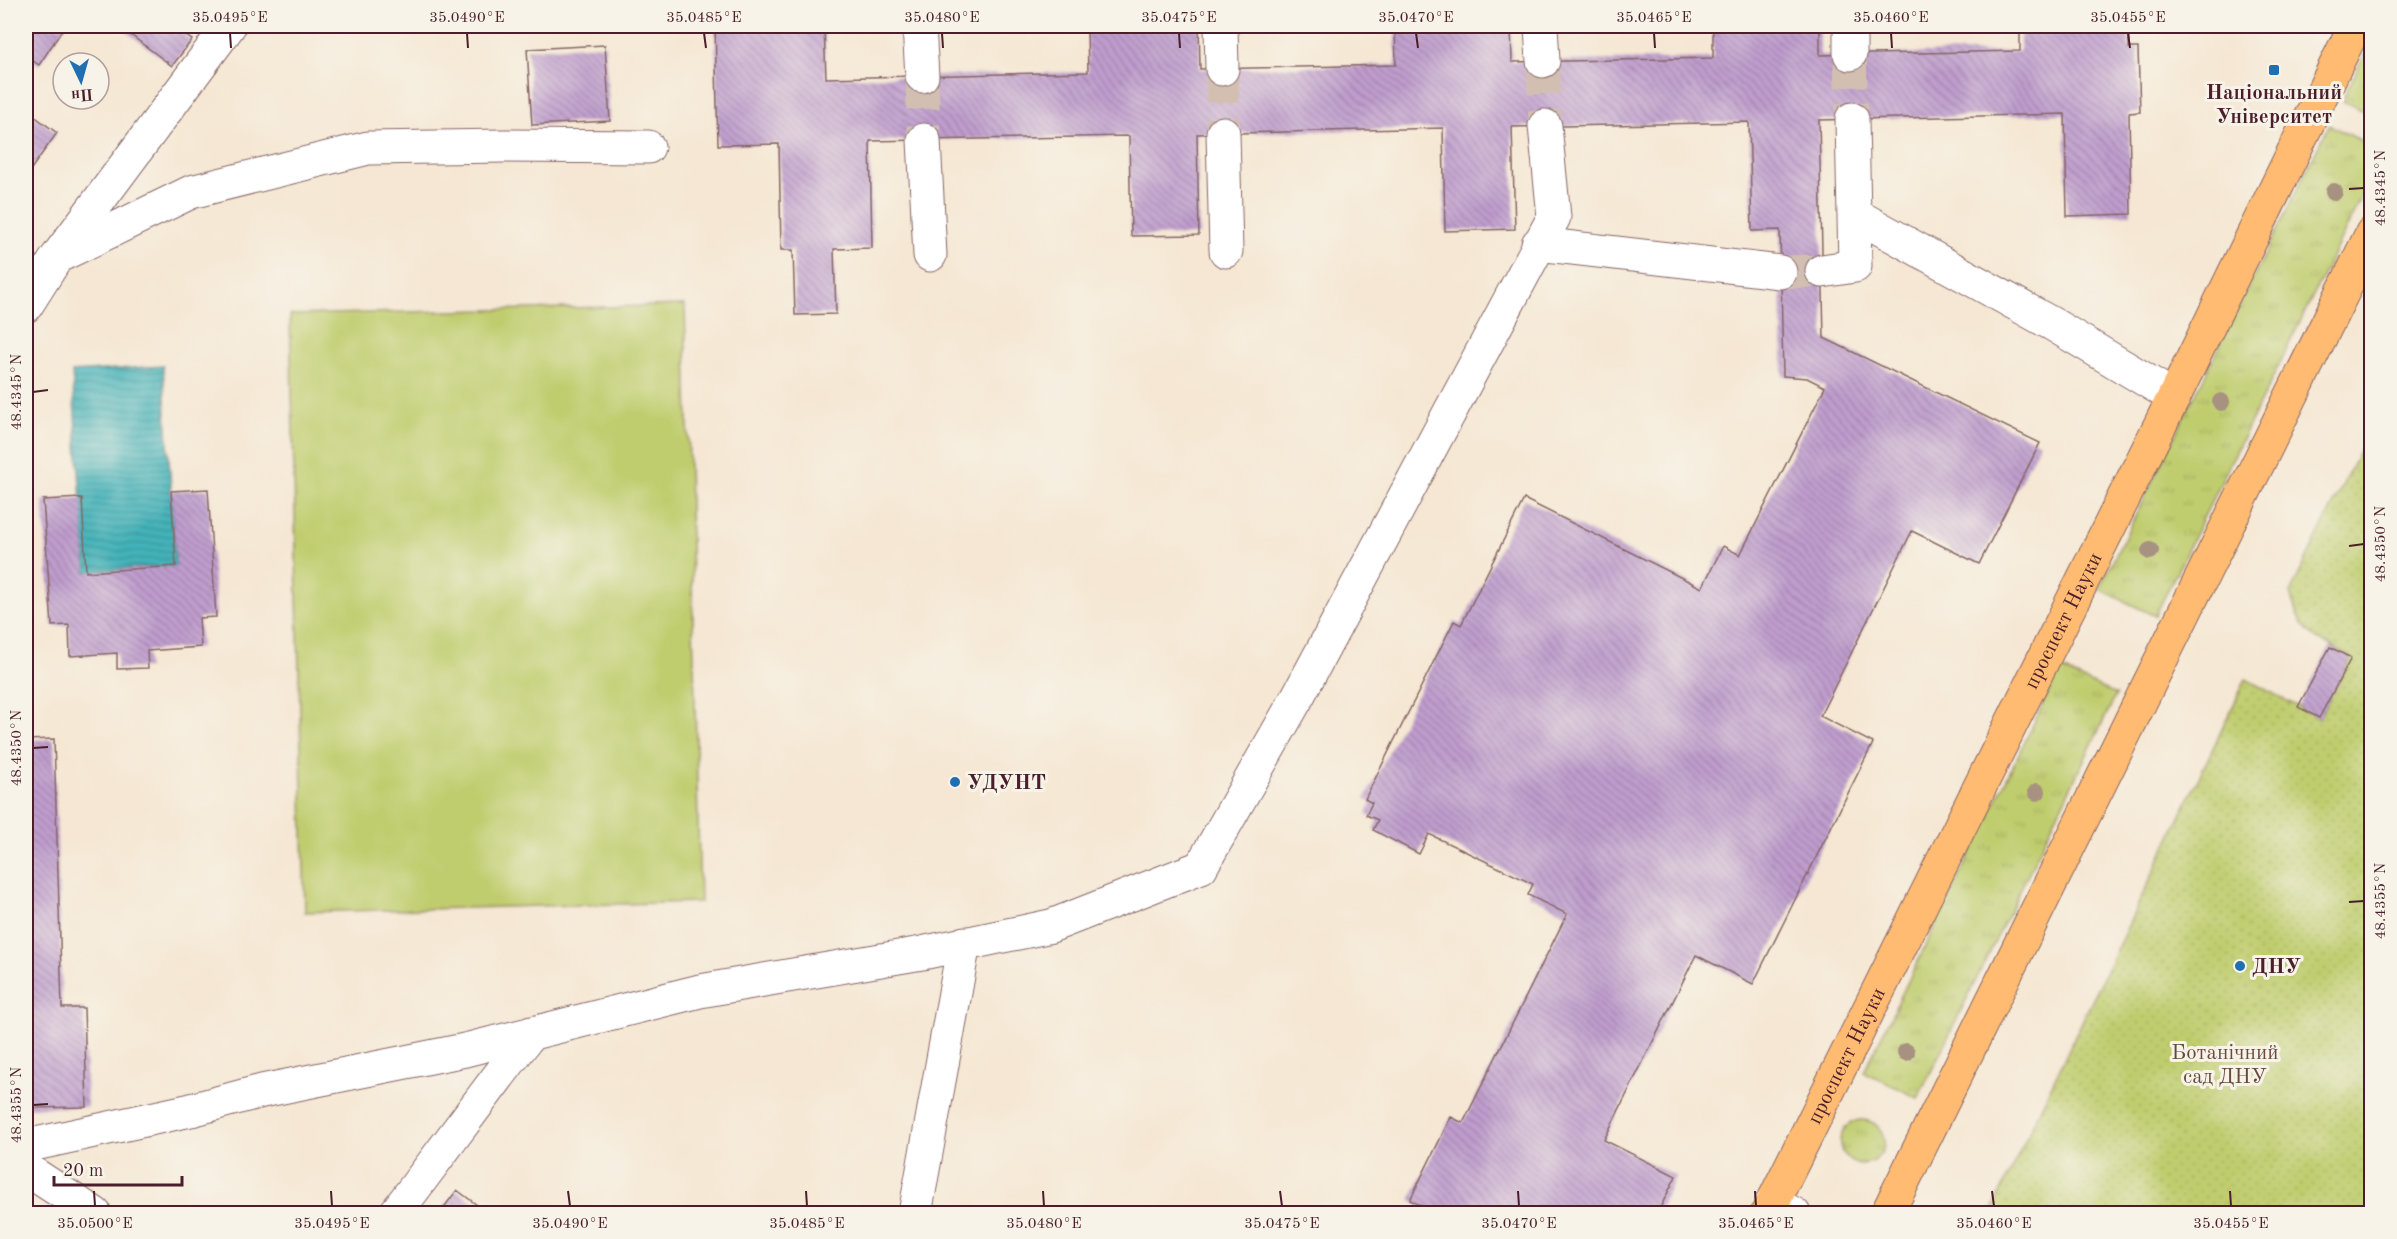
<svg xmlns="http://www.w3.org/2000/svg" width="2397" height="1239" font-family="'Old Standard TT',serif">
	<defs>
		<pattern id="grass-tufts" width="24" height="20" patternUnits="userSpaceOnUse" patternTransform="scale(1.5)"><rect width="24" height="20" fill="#c0cd6e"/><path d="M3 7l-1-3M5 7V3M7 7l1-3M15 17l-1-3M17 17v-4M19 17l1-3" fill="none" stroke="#a6b05f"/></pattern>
		<pattern id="park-dots" width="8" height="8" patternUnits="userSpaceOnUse" patternTransform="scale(1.5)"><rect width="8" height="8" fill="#c0cd6e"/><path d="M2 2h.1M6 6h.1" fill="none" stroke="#a6b05f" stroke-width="1.8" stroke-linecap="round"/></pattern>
		<pattern id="water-rules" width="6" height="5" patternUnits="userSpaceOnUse" patternTransform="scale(1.5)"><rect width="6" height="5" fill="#43b3ba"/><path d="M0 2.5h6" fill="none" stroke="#3a9197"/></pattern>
		<pattern id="building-back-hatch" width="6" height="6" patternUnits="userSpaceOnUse" patternTransform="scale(1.5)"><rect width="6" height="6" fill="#bf9ece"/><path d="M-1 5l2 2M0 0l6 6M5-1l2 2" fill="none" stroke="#9d80a7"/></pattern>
	</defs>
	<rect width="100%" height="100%" fill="#f7f3e8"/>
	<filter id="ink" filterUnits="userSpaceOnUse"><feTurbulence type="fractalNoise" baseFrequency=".0167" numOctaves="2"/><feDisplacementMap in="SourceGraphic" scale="12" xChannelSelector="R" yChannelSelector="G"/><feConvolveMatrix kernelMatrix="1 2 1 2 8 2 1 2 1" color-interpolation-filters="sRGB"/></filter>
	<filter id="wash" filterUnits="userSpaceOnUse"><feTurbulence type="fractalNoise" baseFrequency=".008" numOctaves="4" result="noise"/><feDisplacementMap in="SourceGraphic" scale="24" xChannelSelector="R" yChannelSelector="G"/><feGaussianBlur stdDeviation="1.35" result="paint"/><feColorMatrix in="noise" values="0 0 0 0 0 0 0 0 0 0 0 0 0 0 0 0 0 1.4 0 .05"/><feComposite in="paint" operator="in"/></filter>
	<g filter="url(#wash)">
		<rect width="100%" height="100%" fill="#f5e7d3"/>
		<!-- grass -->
		<path fill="url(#grass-tufts)" stroke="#85764c" stroke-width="1.5" d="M 2371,41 L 2371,114 L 2342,101 Z
			M 2329,125 L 2371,145 L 2371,178 L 2155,616 L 2099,589 Z
			M 2060,669 L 2116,695 L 1918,1098 L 1864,1072 Z
			M1840 1142a22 22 0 1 1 44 0a22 22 0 1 1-44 0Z"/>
		<!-- park -->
		<path fill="url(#park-dots)" stroke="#85764c" stroke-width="1.5" d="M 2371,427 L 2371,1213 L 1990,1214 L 2246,679 L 2319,718 L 2351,658 C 2314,634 2303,642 2290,593 Z"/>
		<!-- pitch -->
		<path fill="#c0cd6e" stroke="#85764c" stroke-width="1.5" d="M 685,305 L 700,902 L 305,912 L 290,315 Z"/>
		<!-- water -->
		<path fill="url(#water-rules)" stroke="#466972" stroke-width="1.5" d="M 163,366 L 176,566 L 86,572 L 72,372 Z"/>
		<g id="blocks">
			<!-- building -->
			<path fill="url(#building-back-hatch)" d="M 32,26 L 65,26 L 39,65 L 26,56 L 26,36 Z
				M 119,26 L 186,26 L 181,32 L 192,40 L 172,66 Z
				M 715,26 L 824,26 L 826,78 L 1088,72 L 1087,26 L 1199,26 L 1200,69 L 1396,65 L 1395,26 L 1511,26 L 1512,62 L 1713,58 L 1713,26 L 1820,26 L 1820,55 L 2020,51 L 2020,26 L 2128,26 L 2129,48 L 2138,48 L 2140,112 L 2129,113 L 2131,214 L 2067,216 L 2065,114 L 1819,120 L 1824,338 L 2040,443 L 1979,564 L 1912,531 L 1820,716 L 1873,743 L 1753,984 L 1696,955 L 1604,1140 L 1676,1176 L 1657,1214 L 1437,1214 L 1410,1200 L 1451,1117 L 1463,1123 L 1567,914 L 1528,895 L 1533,884 L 1429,834 L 1419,854 L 1373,830 L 1378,820 L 1366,815 L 1372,803 L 1365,799 L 1454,621 L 1461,625 L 1524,499 L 1702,588 L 1723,546 L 1740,555 L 1825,387 L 1807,378 L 1783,376 L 1780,230 L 1752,231 L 1749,122 L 1512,127 L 1515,229 L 1445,231 L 1443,128 L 1197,134 L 1199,235 L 1131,236 L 1129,136 L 870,141 L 872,248 L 834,249 L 836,314 L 795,315 L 793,250 L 781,250 L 779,144 L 718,145 Z
				M 605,45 L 610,121 L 532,125 L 527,49 Z
				M 26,110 L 57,133 L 26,176 Z
				M 208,489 L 216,617 L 199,618 L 201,647 L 147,651 L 148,668 L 117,669 L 117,653 L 70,656 L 69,625 L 52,626 L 43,500 L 82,498 L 86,572 L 176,566 L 171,491 Z
				M 2330,647 L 2351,658 L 2319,718 L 2298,707 Z
				M 54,739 L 62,1008 L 84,1008 L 87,1107 L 26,1108 L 26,740 Z
				M 457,1190 L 489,1214 L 439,1214 Z"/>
		</g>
	</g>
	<g filter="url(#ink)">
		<use href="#blocks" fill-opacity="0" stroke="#866566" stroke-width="1.5"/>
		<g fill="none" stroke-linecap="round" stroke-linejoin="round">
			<!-- minor-tunnel -->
			<path stroke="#d3bfb1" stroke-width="33" stroke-dasharray="33 16" stroke-linecap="butt" d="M 1850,54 L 1852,119
				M 1543,61 L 1545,126
				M 1222,69 L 1223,133
				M 922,76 L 924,140
				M 1780,272 L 1822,271"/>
			<defs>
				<path id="minor" d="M 919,26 L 922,76
					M 1221,26 L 1222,69
					M 1541,26 L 1543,61
					M 1850,26 L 1850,54
					M 1223,133 L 1226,251
					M 924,140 L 930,255
					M 1854,214 L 2054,325 L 2174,397
					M 1538,244 L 1780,272
					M 60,253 L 229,26
					M 1822,271 L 1855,266 L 1852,119
					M 26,306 L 57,257 L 191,192 L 368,148 L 505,146 L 648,147
					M 26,1146 L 191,1110 L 262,1091 L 465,1050 L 700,991 L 922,953 L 1051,926 L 1201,867 L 1297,698 L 1554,217 L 1545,126
					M 26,1169 L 95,1214
					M 1772,1202 L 1794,1214
					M 395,1214 L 531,1033
					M 915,1214 L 964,943"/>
				<g id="major">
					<path id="s1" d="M 1767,1214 L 2174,397 L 2355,26"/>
					<path d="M 1887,1214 L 2372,233"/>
				</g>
			</defs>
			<!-- minor casing -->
			<use href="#minor" stroke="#866566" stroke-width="35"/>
			<!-- major casing -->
			<use href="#major" stroke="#866566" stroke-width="35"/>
			<!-- minor -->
			<use href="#minor" stroke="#fff" stroke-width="33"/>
			<!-- major -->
			<use href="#major" stroke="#ffbb71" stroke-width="33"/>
		</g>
		<!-- trees -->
		<g fill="#a79180">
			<circle cx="2334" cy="192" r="9"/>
			<circle cx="2221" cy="402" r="9"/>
			<circle cx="2150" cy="551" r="9"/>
			<circle cx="2037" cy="792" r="9"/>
			<circle cx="1906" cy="1052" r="9"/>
		</g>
	</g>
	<!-- ticks -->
	<path fill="none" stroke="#4a1f2b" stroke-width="2" d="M 230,33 L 231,48M 467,33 L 468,48M 704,33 L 706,48M 942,33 L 943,48M 1179,33 L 1180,48M 1416,33 L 1418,48M 1654,33 L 1655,48M 1891,33 L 1892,48M 2128,33 L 2130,48M 2349,189 L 2364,188M 33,392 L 48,390M 2349,546 L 2364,544M 33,748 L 48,747M 2349,902 L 2364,901M 33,1105 L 48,1104M 94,1191 L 95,1206M 331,1191 L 332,1206M 568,1191 L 570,1206M 806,1191 L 807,1206M 1043,1191 L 1044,1206M 1280,1191 L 1282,1206M 1518,1191 L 1519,1206M 1755,1191 L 1756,1206M 1992,1191 L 1994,1206M 2230,1191 L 2231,1206"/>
	<!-- markers -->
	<g fill="#1f6fb2" stroke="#f7f3e8" stroke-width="2">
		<rect x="2268" y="64" width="12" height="12" rx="3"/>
		<circle cx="955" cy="782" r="6"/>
		<circle cx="2240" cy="966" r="6"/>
	</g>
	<g text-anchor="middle" stroke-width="6" stroke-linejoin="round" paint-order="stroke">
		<!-- poi labels -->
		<g font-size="21" font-weight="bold" fill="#4a1f2b" stroke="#f7f3e8" text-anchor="start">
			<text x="2274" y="99" text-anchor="middle">Національний<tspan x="2274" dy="24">Університет</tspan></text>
			<text x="967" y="789">УДУНТ</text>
			<text x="2252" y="973">ДНУ</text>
		</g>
		<!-- street labels -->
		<g font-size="21" fill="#4a1f2b" stroke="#f7f3e8">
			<text dy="7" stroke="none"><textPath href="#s1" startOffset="663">проспект Науки</textPath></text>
			<text dy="7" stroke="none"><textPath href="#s1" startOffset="177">проспект Науки</textPath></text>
		</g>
		<!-- park labels -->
		<g font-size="21" fill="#684a3c" stroke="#f7f3e8">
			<text x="2225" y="1059">Ботанічний<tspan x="2225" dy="24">сад ДНУ</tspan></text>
		</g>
	</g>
	<!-- margin -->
	<rect width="2397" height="1239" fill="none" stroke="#f7f3e8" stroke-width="66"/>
	<!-- north arrow -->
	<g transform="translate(81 81) rotate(175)"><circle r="28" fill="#f7f3e8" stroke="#b29e9c" stroke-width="1.5"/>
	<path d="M0-4.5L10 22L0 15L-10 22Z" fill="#1f6fb2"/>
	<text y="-9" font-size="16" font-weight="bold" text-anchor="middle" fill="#4a1f2b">Пн</text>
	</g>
	<!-- scale -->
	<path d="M54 1176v9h128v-9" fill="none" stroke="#4a1f2b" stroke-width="3"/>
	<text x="63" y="1176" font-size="18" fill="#4a1f2b" stroke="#f7f3e8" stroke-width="4.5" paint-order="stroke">20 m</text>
	<rect x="33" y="33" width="2331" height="1173" fill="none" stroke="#4a1f2b" stroke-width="2"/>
	<g font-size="15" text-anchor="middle" fill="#4a1f2b">
		<text x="230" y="22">35.0495°E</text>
		<text x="467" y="22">35.0490°E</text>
		<text x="704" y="22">35.0485°E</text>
		<text x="942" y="22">35.0480°E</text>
		<text x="1179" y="22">35.0475°E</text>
		<text x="1416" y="22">35.0470°E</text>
		<text x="1654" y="22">35.0465°E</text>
		<text x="1891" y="22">35.0460°E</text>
		<text x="2128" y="22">35.0455°E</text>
		<text transform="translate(2380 188) rotate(-90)" y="5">48.4345°N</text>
		<text transform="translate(16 392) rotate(-90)" y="5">48.4345°N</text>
		<text transform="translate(2380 544) rotate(-90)" y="5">48.4350°N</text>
		<text transform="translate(16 748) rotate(-90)" y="5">48.4350°N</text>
		<text transform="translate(2380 901) rotate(-90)" y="5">48.4355°N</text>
		<text transform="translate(16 1105) rotate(-90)" y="5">48.4355°N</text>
		<text x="95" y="1228">35.0500°E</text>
		<text x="332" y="1228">35.0495°E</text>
		<text x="570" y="1228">35.0490°E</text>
		<text x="807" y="1228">35.0485°E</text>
		<text x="1044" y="1228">35.0480°E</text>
		<text x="1282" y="1228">35.0475°E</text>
		<text x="1519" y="1228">35.0470°E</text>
		<text x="1756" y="1228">35.0465°E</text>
		<text x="1994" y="1228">35.0460°E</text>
		<text x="2231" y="1228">35.0455°E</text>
	</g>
</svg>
